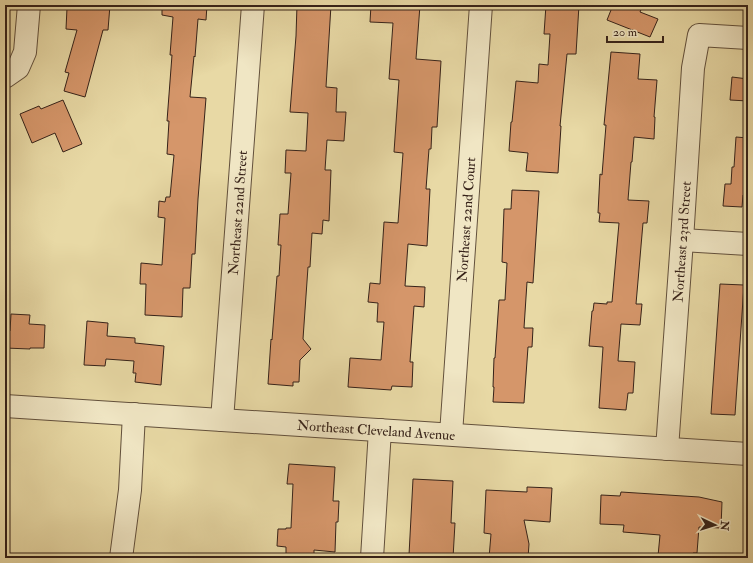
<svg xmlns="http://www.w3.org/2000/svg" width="753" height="563" font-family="'IM FELL Double Pica',serif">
	<rect width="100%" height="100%" fill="#e8d9a5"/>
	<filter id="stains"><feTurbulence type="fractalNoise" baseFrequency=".005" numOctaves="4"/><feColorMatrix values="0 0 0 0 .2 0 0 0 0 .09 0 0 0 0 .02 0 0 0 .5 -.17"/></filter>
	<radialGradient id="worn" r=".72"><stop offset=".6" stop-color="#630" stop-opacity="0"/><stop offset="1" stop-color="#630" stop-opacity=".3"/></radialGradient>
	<!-- building -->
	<path fill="#d5966a" stroke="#362219" d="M 82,5 L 110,5 L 108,30 L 103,30 L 85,97 L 64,91 L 69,73 L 65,72 L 77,30 L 66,29 L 67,8 L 82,9 Z
		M 162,5 L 207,5 L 206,20 L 198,19 L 195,57 L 194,56 L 190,97 L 206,98 L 198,199 L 195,254 L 192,254 L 190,288 L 183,288 L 182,317 L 145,315 L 146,284 L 140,284 L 141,263 L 162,265 L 165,218 L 158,217 L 159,201 L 165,202 L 166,197 L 170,197 L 174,155 L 167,154 L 169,121 L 167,121 L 172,55 L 170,55 L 173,17 L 162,15 Z
		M 297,5 L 331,5 L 326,87 L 337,88 L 336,112 L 346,112 L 344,141 L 327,140 L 325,170 L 331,170 L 329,221 L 323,220 L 322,234 L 312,233 L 310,267 L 308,267 L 303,339 L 311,349 L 300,360 L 299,382 L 293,382 L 293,386 L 268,384 L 271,339 L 272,340 L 277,276 L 279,276 L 281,245 L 278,245 L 280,214 L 288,214 L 291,173 L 285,173 L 286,150 L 306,151 L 308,113 L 290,112 L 296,36 Z
		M 371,5 L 420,5 L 416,59 L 441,61 L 437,127 L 432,127 L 431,149 L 429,149 L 426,189 L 430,189 L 427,246 L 408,244 L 405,286 L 425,287 L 424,307 L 414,306 L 410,362 L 413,362 L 412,387 L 392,386 L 391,390 L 348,387 L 350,358 L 381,360 L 384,322 L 377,322 L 378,303 L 368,302 L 370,283 L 380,284 L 384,222 L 398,223 L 403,153 L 394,152 L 399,80 L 389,79 L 393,23 L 370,22 Z
		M 546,5 L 579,5 L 576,54 L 567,54 L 560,126 L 561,126 L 558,173 L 526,171 L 528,153 L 509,151 L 511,122 L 512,122 L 516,81 L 538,83 L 539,64 L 548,65 L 550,34 L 544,34 Z
		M 613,5 L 643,5 L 640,12 L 658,19 L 650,37 L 607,20 Z
		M 611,52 L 640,54 L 638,79 L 657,80 L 654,117 L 655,117 L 654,139 L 634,137 L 632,162 L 631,162 L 628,200 L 649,201 L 647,223 L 643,223 L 636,304 L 642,304 L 640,325 L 621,324 L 618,361 L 635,362 L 633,393 L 628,393 L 626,410 L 599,408 L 603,347 L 589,346 L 592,311 L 593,311 L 594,303 L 607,304 L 607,302 L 612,302 L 619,223 L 599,222 L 600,213 L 598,213 L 600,174 L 602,175 L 606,125 L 604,125 Z
		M 732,77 L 748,79 L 748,101 L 730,100 Z
		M 63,100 L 82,144 L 63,152 L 55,133 L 32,143 L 20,114 L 39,106 L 41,109 Z
		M 736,137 L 748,138 L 748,196 L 743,195 L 742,207 L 723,206 L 725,184 L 731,184 L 732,167 L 734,167 Z
		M 512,190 L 539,191 L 533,283 L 527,282 L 524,328 L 533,328 L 532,347 L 528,347 L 524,403 L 493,402 L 494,387 L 493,387 L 494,358 L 495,358 L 499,300 L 505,300 L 507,263 L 502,262 L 504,209 L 511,209 Z
		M 720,284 L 744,285 L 735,415 L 711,414 Z
		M 11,314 L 30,315 L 29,324 L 45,325 L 44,348 L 30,348 L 30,349 L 5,348 L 5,331 L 10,331 Z
		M 87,321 L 108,323 L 107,336 L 135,338 L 135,343 L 164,346 L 161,385 L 135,382 L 136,373 L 133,373 L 134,361 L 106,359 L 105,366 L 84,365 Z
		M 289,464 L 335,467 L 333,501 L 339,501 L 338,522 L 336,522 L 335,552 L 314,550 L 314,558 L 286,558 L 286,547 L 277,546 L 278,529 L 286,529 L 286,528 L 291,528 L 293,484 L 287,484 Z
		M 413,479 L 453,481 L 451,523 L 455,523 L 453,558 L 416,558 L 416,555 L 409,555 Z
		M 527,487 L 552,488 L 550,522 L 524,520 L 529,544 L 528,558 L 489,558 L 491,534 L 484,533 L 486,490 L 527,492 Z
		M 621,492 L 699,497 L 722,502 L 721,528 L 699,527 L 697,553 L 693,553 L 693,558 L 658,556 L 660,535 L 623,532 L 624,525 L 600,524 L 601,495 L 620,496 Z"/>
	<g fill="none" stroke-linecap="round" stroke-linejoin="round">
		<defs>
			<g id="minor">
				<path d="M 5,77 L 18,68 L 25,52 L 29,5"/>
				<path d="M 682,240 L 748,244"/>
				<path id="s1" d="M 5,406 L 748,454"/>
				<path id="s2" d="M 222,420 L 253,5"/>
				<path id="s3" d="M 451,434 L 481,5"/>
				<path id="s4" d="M 667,449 L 682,240 L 693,68 L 699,35 L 748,38"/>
				<path d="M 121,558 L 130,490 L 134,414"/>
				<path d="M 372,558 L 380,430"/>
			</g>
		</defs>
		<!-- minor casing -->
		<use href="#minor" stroke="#62503c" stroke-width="24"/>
		<!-- minor -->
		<use href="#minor" stroke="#f0e6c4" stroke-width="22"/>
	</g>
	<g text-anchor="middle" stroke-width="3" stroke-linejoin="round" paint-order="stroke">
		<!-- street labels -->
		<g font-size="14" fill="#362219" stroke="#f0e6c4">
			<text dy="5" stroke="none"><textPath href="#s2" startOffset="208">Northeast 22nd Street</textPath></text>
			<text dy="5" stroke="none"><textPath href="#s3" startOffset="215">Northeast 22nd Court</textPath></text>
			<text dy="5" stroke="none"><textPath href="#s4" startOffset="208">Northeast 23rd Street</textPath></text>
			<text dy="5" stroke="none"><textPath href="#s1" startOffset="372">Northeast Cleveland Avenue</textPath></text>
		</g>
	</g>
	<!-- margin -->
	<rect width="753" height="563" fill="none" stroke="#e8d9a5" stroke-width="20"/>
	<rect x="6" y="6" width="741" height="551" fill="none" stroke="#362219" stroke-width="2"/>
	<rect x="10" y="10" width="733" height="543" fill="none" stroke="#362219"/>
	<!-- north arrow -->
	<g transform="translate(715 525) rotate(94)" stroke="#f0e6c4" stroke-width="3" paint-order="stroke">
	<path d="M0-3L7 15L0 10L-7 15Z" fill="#362219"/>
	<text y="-6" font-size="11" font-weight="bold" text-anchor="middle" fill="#362219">N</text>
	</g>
	<!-- scale -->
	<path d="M607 36v6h56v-6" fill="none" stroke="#362219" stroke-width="2"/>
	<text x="613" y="36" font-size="12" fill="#362219" stroke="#f0e6c4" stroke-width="3" paint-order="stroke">20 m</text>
	<rect width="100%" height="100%" filter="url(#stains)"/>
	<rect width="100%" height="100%" fill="url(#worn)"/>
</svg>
